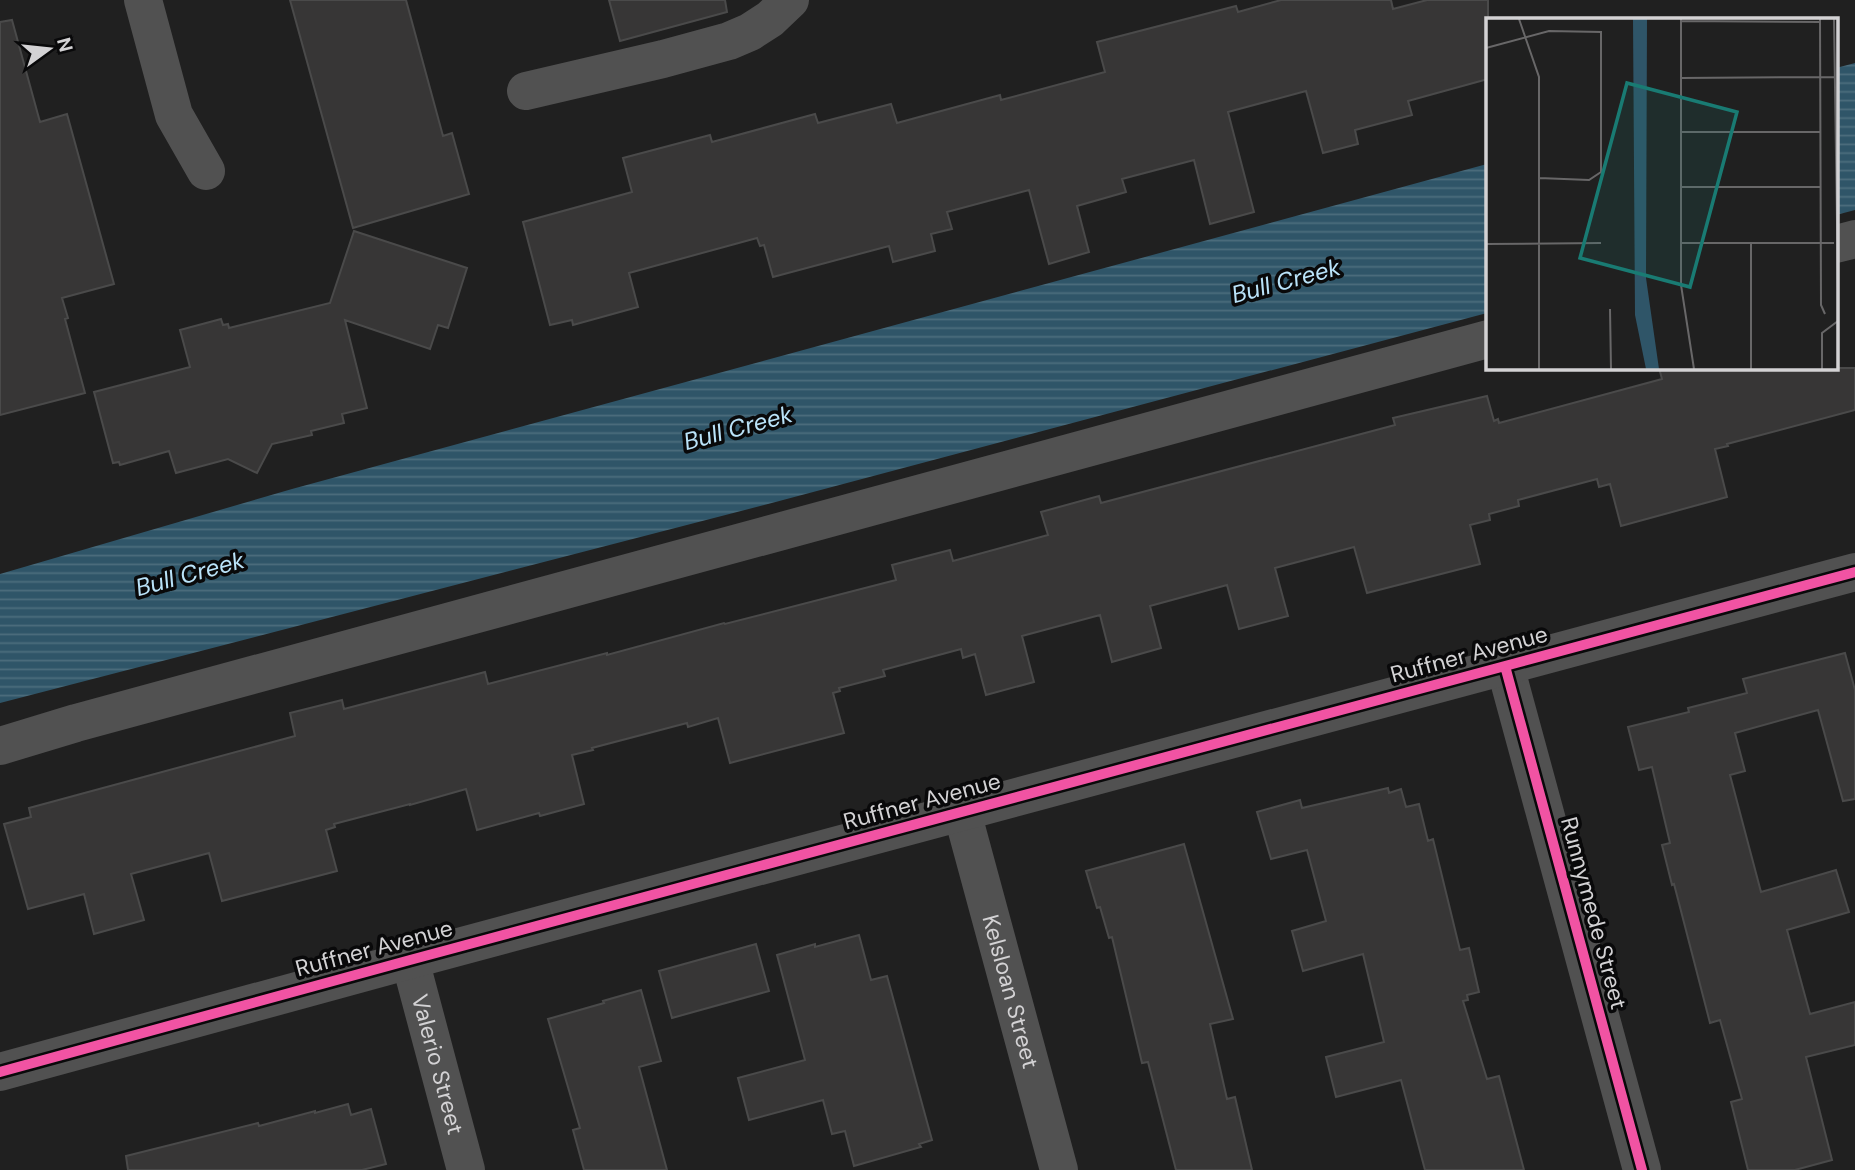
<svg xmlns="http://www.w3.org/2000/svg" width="1855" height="1170" font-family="'DM Sans',sans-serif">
	<defs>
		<pattern id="water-rules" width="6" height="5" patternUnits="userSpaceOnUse" patternTransform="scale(1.75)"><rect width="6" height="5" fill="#2f5568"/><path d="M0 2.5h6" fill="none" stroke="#4c6d7d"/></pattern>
	</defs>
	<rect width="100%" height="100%" fill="#202020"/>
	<!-- water -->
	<path fill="url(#water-rules)" d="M 1855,63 L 1855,210 L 1836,215 L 1836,68 Z
		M 1487,164 L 1487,313 L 768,504 L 0,703 L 0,574 L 292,489 Z"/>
	<!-- building -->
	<path fill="#373636" stroke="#4a4a4a" stroke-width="2" d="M 290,0 L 406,0 L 443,136 L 452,133 L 469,194 L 353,228 Z
		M 609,0 L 725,0 L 727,12 L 620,41 Z
		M 1281,0 L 1391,0 L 1393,9 L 1427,0 L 1488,0 L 1488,79 L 1408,101 L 1412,115 L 1355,130 L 1358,144 L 1323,153 L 1306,91 L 1228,112 L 1254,212 L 1210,224 L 1194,160 L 1122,179 L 1126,192 L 1077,206 L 1089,252 L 1049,264 L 1029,190 L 947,212 L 952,229 L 931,234 L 935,251 L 893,262 L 889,246 L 773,277 L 764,245 L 760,246 L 757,238 L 629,273 L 638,307 L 573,325 L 572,320 L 550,325 L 523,222 L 632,192 L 623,158 L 710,135 L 712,142 L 815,114 L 818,123 L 891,104 L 897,123 L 1000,95 L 1001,100 L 1105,72 L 1097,42 L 1236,6 L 1238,12 Z
		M 12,20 L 40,122 L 67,114 L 114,284 L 62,298 L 68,318 L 65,319 L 85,393 L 0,415 L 0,22 Z
		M 354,231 L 467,268 L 448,328 L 438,325 L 430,349 L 345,320 L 367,408 L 342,414 L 344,423 L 311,431 L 312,435 L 272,444 L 257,473 L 228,459 L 176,473 L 169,451 L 120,465 L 119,462 L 113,463 L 94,392 L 190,367 L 180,330 L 221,319 L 223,325 L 228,324 L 229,328 L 330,303 Z
		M 1659,368 L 1855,368 L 1855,410 L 1727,444 L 1728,446 L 1715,449 L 1727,497 L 1621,526 L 1610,484 L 1599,487 L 1597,479 L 1518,500 L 1519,506 L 1489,514 L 1490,520 L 1470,525 L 1480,564 L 1367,593 L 1354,547 L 1275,568 L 1288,616 L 1239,629 L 1227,585 L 1150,606 L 1161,648 L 1112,662 L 1100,615 L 1022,636 L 1034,682 L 986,695 L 975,654 L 963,658 L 961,649 L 883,670 L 885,676 L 839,688 L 840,691 L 833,693 L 844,733 L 730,763 L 718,718 L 688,727 L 687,723 L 592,748 L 593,750 L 572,755 L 584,804 L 540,816 L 539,813 L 477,830 L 466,789 L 410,805 L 410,804 L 334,824 L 335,827 L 326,830 L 337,871 L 222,901 L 209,853 L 131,874 L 144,920 L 94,934 L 84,894 L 28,909 L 4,824 L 31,817 L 29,808 L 295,736 L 290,713 L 342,700 L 344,709 L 485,672 L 488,684 L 607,653 L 607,655 L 724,623 L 725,624 L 896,580 L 892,565 L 950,550 L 953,561 L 1048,535 L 1041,512 L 1099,496 L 1101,503 L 1395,425 L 1393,418 L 1487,396 L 1494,421 L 1498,419 L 1499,423 L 1662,379 Z
		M 1845,653 L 1855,690 L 1855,799 L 1843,801 L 1818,710 L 1735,733 L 1745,771 L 1730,775 L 1761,892 L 1836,870 L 1849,912 L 1787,930 L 1810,1014 L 1855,1002 L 1855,1045 L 1806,1057 L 1832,1160 L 1795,1170 L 1748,1170 L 1731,1102 L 1742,1099 L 1720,1020 L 1710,1023 L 1674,884 L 1672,885 L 1662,845 L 1670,843 L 1652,767 L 1639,770 L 1628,727 L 1689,712 L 1688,708 L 1747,693 L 1743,679 Z
		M 1388,788 L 1389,793 L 1401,789 L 1406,807 L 1419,804 L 1428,841 L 1433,839 L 1460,950 L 1469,948 L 1479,992 L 1467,995 L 1468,1000 L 1463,1001 L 1487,1079 L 1499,1076 L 1524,1170 L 1425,1170 L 1401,1080 L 1336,1097 L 1326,1057 L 1384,1042 L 1363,954 L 1303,971 L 1292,931 L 1326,921 L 1307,850 L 1271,859 L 1257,812 L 1300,800 L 1302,808 Z
		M 1184,844 L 1233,1019 L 1210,1024 L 1227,1099 L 1235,1097 L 1252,1170 L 1176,1170 L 1148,1062 L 1142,1063 L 1112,937 L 1109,938 L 1100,907 L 1097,908 L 1086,871 Z
		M 859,935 L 871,980 L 887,976 L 932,1140 L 919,1144 L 921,1147 L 854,1166 L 845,1131 L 832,1134 L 823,1100 L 749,1120 L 738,1078 L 805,1060 L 777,955 L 815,944 L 815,947 Z
		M 756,944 L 769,991 L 672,1018 L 659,971 Z
		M 641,990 L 661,1061 L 639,1067 L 667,1170 L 584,1170 L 573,1130 L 580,1128 L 548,1019 L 604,1003 L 603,1001 Z
		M 348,1104 L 351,1115 L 371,1109 L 386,1164 L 362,1170 L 128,1170 L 126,1156 L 258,1123 L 259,1126 L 315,1111 L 315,1113 Z"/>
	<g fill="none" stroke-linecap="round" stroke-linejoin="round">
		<!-- minor -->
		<g stroke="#515151" stroke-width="38">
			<path d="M 143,0 L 174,115 L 206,171"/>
			<path d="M 526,91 L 663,59 L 729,41 L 750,32 L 770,19 L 790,0"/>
			<path d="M 1836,244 L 1855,239"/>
			<path d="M 1505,666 L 1642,1170"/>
			<path d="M 0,746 L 76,723 L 1488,339"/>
			<path id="s1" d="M 962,812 L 1059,1170"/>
			<path id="s2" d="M 410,960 L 466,1170"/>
			<path d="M 0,1072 L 410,960 L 1855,572"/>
		</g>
		<defs>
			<path id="cycleway" d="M 1505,666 L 1642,1170
				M 0,1072 L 410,960 L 1855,572"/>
		</defs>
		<!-- cycleway casing -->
		<use href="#cycleway" stroke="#09090a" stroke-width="15"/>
		<!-- cycleway -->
		<use href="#cycleway" stroke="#f153a3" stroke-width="10"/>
	</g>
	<g text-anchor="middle" stroke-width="7" stroke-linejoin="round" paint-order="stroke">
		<!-- street labels -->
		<g font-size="23" fill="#d3d2d4" stroke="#09090a">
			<text transform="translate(1469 654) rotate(-15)" y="8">Ruffner Avenue</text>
			<text transform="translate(922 801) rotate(-15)" y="8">Ruffner Avenue</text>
			<text transform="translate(1594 913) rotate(75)" y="8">Runnymede Street</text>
			<text transform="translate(374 948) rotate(-15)" y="8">Ruffner Avenue</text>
			<text dy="8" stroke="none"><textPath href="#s1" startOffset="186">Kelsloan Street</textPath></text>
			<text dy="8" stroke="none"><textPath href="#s2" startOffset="108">Valerio Street</textPath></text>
		</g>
		<!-- water labels -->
		<g font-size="24" font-style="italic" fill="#bae3f9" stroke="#09090a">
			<text transform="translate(1286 281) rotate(-15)" y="8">Bull Creek</text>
			<text transform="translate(738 428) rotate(-15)" y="8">Bull Creek</text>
			<text transform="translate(190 574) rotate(-15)" y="8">Bull Creek</text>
		</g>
	</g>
	<!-- overview -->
	<g transform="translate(1486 18)">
		<rect width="352" height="352" fill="#202020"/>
		<path d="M 147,1 L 161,1 L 160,260 L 173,351 L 160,351 L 149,297 Z" fill="#2f5568"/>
		<path fill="none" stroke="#686768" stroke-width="2" d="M 33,1 L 53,59 L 53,351M 195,1 L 195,267 L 208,351M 334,1 L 335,287 L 339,296M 348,1 L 352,273M 195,3 L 334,4M 0,30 L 63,13 L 115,14 L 115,154 L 103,162 L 53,160M 195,60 L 348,59M 195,114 L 335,114M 195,169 L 335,169M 195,225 L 348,225M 0,226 L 115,225M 124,291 L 125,351M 265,351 L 265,225M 336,351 L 336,315 L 352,303"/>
		<path fill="#197b73" fill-opacity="0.15" stroke="#197b73" stroke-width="3.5" d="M 141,65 L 251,94 L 204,269 L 94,240 Z"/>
		<rect width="352" height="352" fill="none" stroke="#d3d2d4" stroke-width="3.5"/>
	</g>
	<!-- north arrow -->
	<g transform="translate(49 49) rotate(75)" stroke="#09090a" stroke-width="5" paint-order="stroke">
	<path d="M0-5L12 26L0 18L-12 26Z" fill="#d3d2d4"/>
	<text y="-10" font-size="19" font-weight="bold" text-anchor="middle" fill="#d3d2d4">N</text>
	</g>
</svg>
